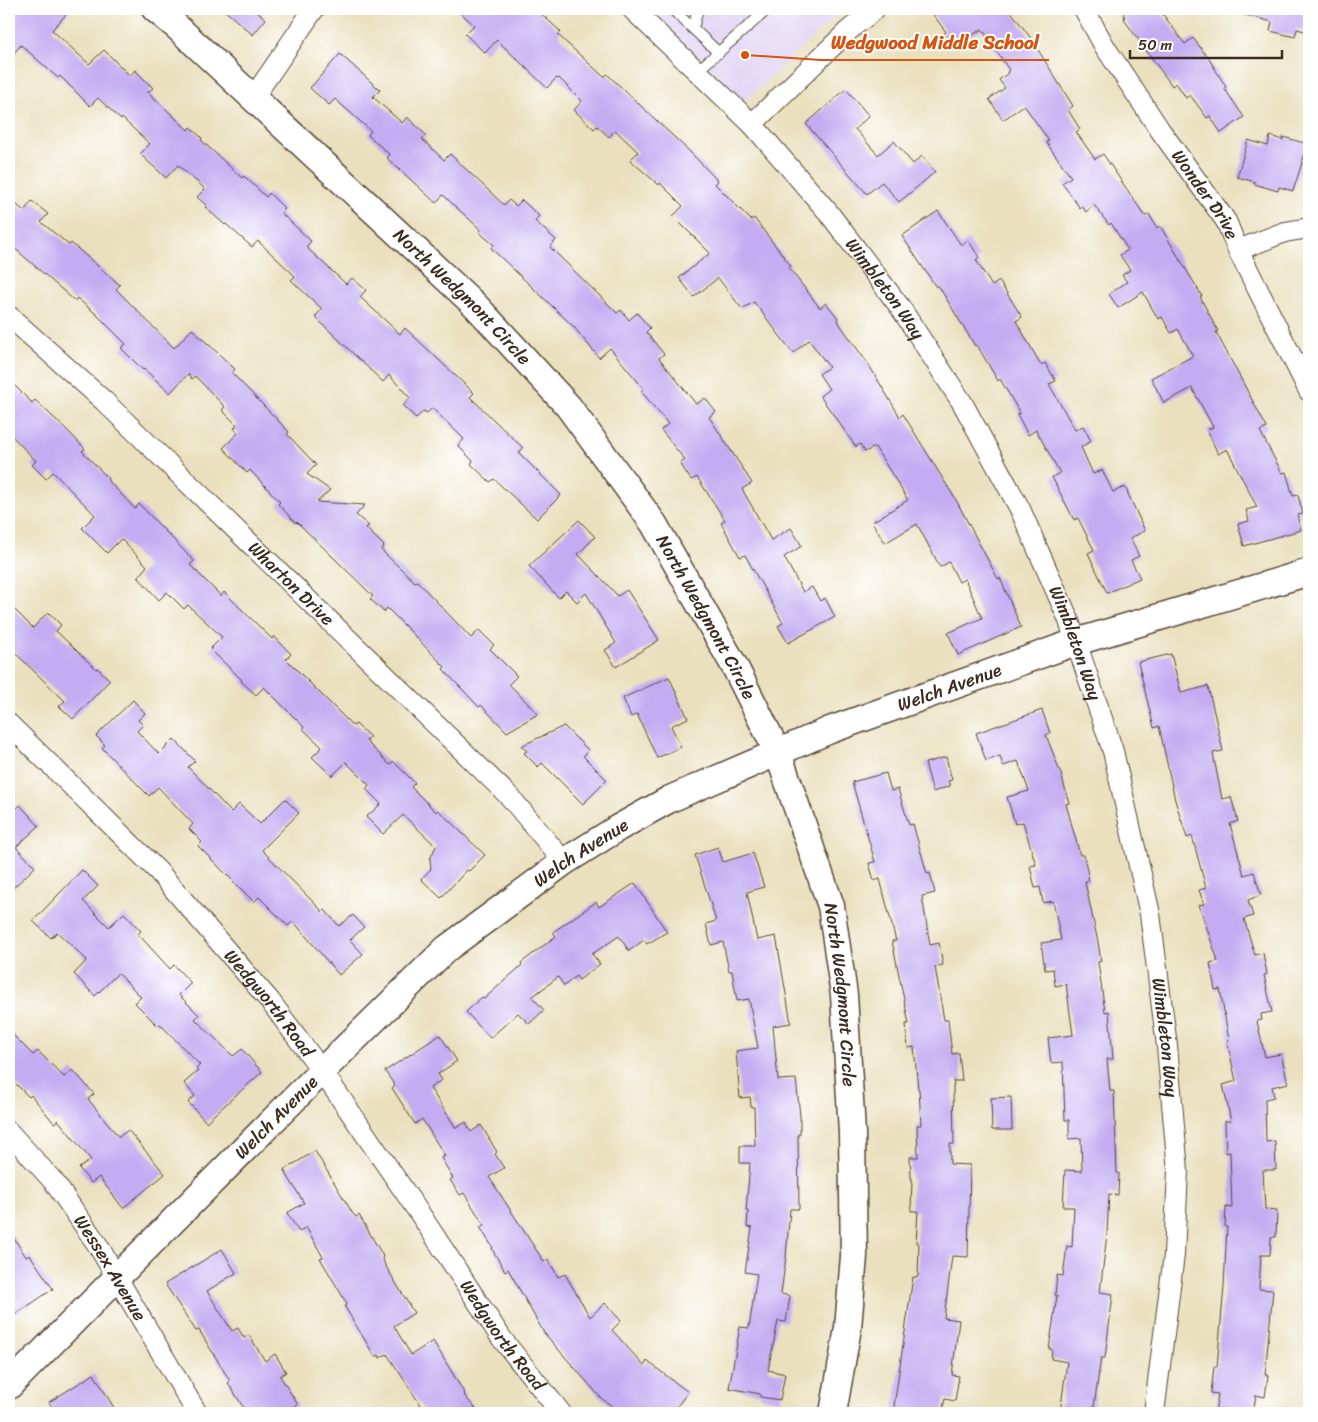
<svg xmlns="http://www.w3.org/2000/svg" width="1318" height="1422" font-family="Sriracha,sans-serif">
	<rect width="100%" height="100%" fill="#fff"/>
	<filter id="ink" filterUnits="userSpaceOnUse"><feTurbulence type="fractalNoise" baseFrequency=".02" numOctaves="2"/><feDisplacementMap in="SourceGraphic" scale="10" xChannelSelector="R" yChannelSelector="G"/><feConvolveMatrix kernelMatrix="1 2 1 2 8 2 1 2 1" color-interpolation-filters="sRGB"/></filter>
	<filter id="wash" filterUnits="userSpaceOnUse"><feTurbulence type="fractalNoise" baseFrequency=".0096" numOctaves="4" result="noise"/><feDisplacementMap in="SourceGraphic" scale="20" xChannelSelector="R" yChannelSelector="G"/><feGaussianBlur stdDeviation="1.12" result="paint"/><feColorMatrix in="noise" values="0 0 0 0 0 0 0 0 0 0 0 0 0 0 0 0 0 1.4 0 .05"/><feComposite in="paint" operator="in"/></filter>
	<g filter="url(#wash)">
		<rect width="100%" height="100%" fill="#eae0be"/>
		<!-- built -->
		<path fill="#e0d4f4" d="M 647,9 L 843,9 L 745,101 Z"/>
		<g id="blocks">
			<!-- building -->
			<path fill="#c3acf2" d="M 9,9 L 71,9 L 52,30 L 89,64 L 104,50 L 130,76 L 135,70 L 153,88 L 148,92 L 188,130 L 190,127 L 202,138 L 201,140 L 242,178 L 244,176 L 266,197 L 269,193 L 285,209 L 281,213 L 311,241 L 306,247 L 346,284 L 352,278 L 366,290 L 360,297 L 400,334 L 405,328 L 474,393 L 470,397 L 523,448 L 519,453 L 561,495 L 537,519 L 494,479 L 490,482 L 471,464 L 473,461 L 458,446 L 464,439 L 432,408 L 427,413 L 424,411 L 416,418 L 403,406 L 410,398 L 389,375 L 383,382 L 315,317 L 322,309 L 291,280 L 295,276 L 258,241 L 252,247 L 226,224 L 225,225 L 205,207 L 207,206 L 197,197 L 205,189 L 178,165 L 166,178 L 140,154 L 150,144 L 122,118 L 121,120 L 98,98 L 90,106 L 60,76 L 58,78 L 21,45 L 9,59 Z
				M 223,9 L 254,9 L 266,19 L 253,35 Z
				M 456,9 L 536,9 L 561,32 L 558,35 L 604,77 L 607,74 L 690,152 L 718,181 L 715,184 L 751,220 L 754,218 L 791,266 L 789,268 L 820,308 L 826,303 L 838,318 L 837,320 L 870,367 L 900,417 L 903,414 L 956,500 L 998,579 L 1000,578 L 1021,627 L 958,655 L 948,633 L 982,618 L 965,579 L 959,582 L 949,562 L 940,567 L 917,524 L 885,543 L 872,522 L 908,500 L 875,447 L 865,452 L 860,444 L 856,447 L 820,396 L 829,389 L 819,374 L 829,367 L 809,340 L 793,353 L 754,302 L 742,309 L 718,278 L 694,297 L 679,278 L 710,253 L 673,216 L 683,206 L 660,183 L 659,185 L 630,160 L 638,152 L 615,130 L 609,137 L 597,126 L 594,129 L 574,110 L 582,101 L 559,78 L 557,79 L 556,78 L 547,88 L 497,40 L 485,53 L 465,34 L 474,25 Z
				M 929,9 L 1009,9 L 1030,37 L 1073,106 L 1068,110 L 1080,129 L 1076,132 L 1095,159 L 1103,154 L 1145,216 L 1149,214 L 1157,228 L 1160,226 L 1202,296 L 1200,297 L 1218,331 L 1216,332 L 1267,428 L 1260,431 L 1282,473 L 1286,472 L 1293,496 L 1298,495 L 1303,514 L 1297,515 L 1301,530 L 1244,546 L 1238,524 L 1249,521 L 1246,510 L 1257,507 L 1227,449 L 1218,454 L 1207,430 L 1213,427 L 1192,388 L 1164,403 L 1151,378 L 1193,356 L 1178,329 L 1171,333 L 1162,317 L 1158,319 L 1143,292 L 1118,308 L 1109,294 L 1127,282 L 1122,275 L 1130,270 L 1120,255 L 1128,250 L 1111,223 L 1109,225 L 1094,205 L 1086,212 L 1082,206 L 1080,208 L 1062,183 L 1071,177 L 1046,142 L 1049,141 L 1024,105 L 1003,120 L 989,99 L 1005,88 L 999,80 L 1008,73 L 1007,72 L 1009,70 L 982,29 L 953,48 L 943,34 L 946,32 Z
				M 1123,9 L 1159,9 L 1185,44 L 1193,38 L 1209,59 L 1226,87 L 1224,88 L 1244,117 L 1221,133 L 1210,116 L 1207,118 L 1190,95 L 1186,98 L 1176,83 L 1172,86 L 1125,21 Z
				M 1243,9 L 1309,9 L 1309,32 L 1297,29 L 1295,37 L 1270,31 L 1272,22 L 1242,14 Z
				M 340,54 L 380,90 L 373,97 L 402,123 L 407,117 L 426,135 L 422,139 L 444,160 L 450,154 L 504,205 L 509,200 L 516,206 L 522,200 L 539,216 L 535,221 L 556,240 L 550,247 L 617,313 L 621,310 L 629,320 L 637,313 L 650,328 L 646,332 L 664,354 L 659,358 L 696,404 L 705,398 L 716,412 L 709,417 L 752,483 L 742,489 L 771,540 L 791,528 L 802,546 L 784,557 L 803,592 L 812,587 L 820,601 L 825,598 L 835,617 L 788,643 L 778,626 L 783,623 L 745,555 L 740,557 L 721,523 L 725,520 L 697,477 L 691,480 L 680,463 L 685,460 L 661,430 L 668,424 L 641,391 L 644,389 L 610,348 L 599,358 L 574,327 L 491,248 L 494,245 L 479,232 L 481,230 L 443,195 L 436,203 L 387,158 L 390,155 L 368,135 L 371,131 L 335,99 L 329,105 L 310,88 Z
				M 846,89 L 869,116 L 855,129 L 878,155 L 894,141 L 913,164 L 922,156 L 935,172 L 899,202 L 882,182 L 867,194 L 806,124 Z
				M 1270,136 L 1283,140 L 1283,137 L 1308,144 L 1293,191 L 1279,187 L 1278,191 L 1254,184 L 1255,182 L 1237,177 L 1248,140 L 1268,146 Z
				M 9,198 L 24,211 L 32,201 L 48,214 L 41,222 L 69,245 L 71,243 L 120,285 L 116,289 L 174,348 L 192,329 L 235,369 L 232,373 L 289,432 L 287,434 L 316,465 L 307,474 L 330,490 L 317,502 L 365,505 L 356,515 L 369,526 L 366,528 L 384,546 L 381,550 L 415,582 L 417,581 L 471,638 L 479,630 L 494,645 L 490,649 L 517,676 L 509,684 L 538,714 L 507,732 L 481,705 L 479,707 L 443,669 L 445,667 L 406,627 L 387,608 L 384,612 L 370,599 L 373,596 L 297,522 L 296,523 L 278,504 L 280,502 L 250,470 L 247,473 L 223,448 L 238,433 L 234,428 L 237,425 L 222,410 L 225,407 L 195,376 L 192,379 L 188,374 L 170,393 L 144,369 L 143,370 L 121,348 L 126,344 L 95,313 L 77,298 L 75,301 L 12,246 L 15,241 L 9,236 Z
				M 938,211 L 961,245 L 968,240 L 979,257 L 976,260 L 992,286 L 999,281 L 1022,317 L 1016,321 L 1041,365 L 1045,363 L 1056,381 L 1049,384 L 1075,430 L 1083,426 L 1091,441 L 1081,447 L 1093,474 L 1102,470 L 1113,492 L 1125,487 L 1145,531 L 1130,538 L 1139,556 L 1131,560 L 1140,578 L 1107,593 L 1088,553 L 1094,550 L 1078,518 L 1074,520 L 1052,477 L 1060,473 L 1036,430 L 1028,435 L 1017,414 L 1020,413 L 1000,379 L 998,381 L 977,345 L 975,346 L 938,285 L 936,287 L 902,236 Z
				M 9,380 L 32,403 L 35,400 L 68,431 L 85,449 L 82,451 L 108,478 L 107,479 L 135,509 L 139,504 L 194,561 L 190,565 L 221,596 L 224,592 L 272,639 L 274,636 L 291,654 L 286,659 L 353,726 L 356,724 L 370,737 L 366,741 L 390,765 L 393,761 L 415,783 L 411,787 L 436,812 L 438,810 L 485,855 L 469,871 L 467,870 L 441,898 L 421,879 L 431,869 L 430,859 L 436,846 L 403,815 L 383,834 L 366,817 L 381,804 L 366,789 L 369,785 L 346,762 L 332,776 L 312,757 L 322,747 L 302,728 L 304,727 L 264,687 L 256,695 L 241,681 L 242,680 L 210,649 L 222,637 L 188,605 L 184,609 L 167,592 L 159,600 L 138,577 L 147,566 L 121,539 L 107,553 L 82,528 L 95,515 L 53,472 L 46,479 L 32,465 L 36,461 L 9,433 Z
				M 579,520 L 595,537 L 578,554 L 618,596 L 627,590 L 659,640 L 616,667 L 605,650 L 616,643 L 586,593 L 577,602 L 566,591 L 559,598 L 529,566 Z
				M 9,604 L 33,628 L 48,612 L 61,625 L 56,631 L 96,669 L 97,668 L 110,680 L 73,719 L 59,706 L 65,701 L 9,647 Z
				M 1171,654 L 1181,693 L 1208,686 L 1223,751 L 1213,753 L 1222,799 L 1231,797 L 1238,821 L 1230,824 L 1244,875 L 1254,872 L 1261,895 L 1248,900 L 1253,916 L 1244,919 L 1255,955 L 1263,953 L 1267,974 L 1264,975 L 1272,1012 L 1261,1014 L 1262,1020 L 1257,1021 L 1265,1057 L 1281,1054 L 1288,1083 L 1272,1087 L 1274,1097 L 1265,1099 L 1266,1142 L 1275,1141 L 1276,1170 L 1263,1170 L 1265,1209 L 1277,1210 L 1276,1237 L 1271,1237 L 1270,1255 L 1261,1255 L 1259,1289 L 1273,1290 L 1265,1375 L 1268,1375 L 1265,1397 L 1256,1395 L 1253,1413 L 1215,1413 L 1218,1394 L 1211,1393 L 1214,1367 L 1217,1367 L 1224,1286 L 1227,1227 L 1225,1227 L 1226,1207 L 1232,1208 L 1230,1152 L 1226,1153 L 1225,1121 L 1231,1121 L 1223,1085 L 1236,1081 L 1227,1041 L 1229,1040 L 1220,989 L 1215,990 L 1210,963 L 1218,961 L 1199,905 L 1204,904 L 1199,890 L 1206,888 L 1192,836 L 1187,838 L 1175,800 L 1159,726 L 1154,728 L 1138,662 Z
				M 669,677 L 688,718 L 671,726 L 681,747 L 657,758 L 637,714 L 631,717 L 623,698 Z
				M 133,700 L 145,713 L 138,720 L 143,725 L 137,731 L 159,754 L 174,739 L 195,761 L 188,767 L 231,812 L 239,804 L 260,824 L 285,799 L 299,813 L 262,850 L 323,912 L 325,910 L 339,926 L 353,915 L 364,927 L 350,940 L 363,954 L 339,975 L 293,921 L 288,926 L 259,897 L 254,902 L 198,846 L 202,842 L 189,829 L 193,824 L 158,787 L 149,796 L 102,748 L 105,745 L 96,736 Z
				M 1042,710 L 1050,733 L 1046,735 L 1061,774 L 1069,803 L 1066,804 L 1080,855 L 1084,855 L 1089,881 L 1085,882 L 1098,942 L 1101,961 L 1098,962 L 1105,1012 L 1109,1011 L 1113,1059 L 1107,1059 L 1110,1091 L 1114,1091 L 1117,1173 L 1119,1173 L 1118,1195 L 1109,1194 L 1107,1234 L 1100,1292 L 1113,1294 L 1105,1358 L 1101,1358 L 1093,1413 L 1060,1413 L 1067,1362 L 1051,1359 L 1052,1349 L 1049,1349 L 1057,1296 L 1055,1295 L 1057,1275 L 1063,1276 L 1067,1246 L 1072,1247 L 1074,1207 L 1063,1207 L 1065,1170 L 1082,1171 L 1081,1138 L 1069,1139 L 1069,1120 L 1065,1120 L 1063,1062 L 1051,1063 L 1048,1038 L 1073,1035 L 1066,984 L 1055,986 L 1053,969 L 1045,970 L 1041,943 L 1061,940 L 1053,901 L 1043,903 L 1040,887 L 1035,888 L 1030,866 L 1036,865 L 1023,822 L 1015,824 L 1007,797 L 1029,791 L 1018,761 L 1003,766 L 1000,756 L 986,761 L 976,733 Z
				M 564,726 L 589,751 L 583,756 L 607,780 L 583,804 L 542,763 L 538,767 L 524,753 L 527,751 L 521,746 Z
				M 946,757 L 952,780 L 948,781 L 950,786 L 933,792 L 925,763 Z
				M 886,773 L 891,791 L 898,789 L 909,825 L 913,824 L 927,874 L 930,873 L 935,893 L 922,896 L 930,945 L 939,943 L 943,965 L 935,967 L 944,1020 L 948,1020 L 952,1054 L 959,1053 L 962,1081 L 953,1081 L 954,1085 L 953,1085 L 954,1144 L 950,1144 L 950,1164 L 970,1165 L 968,1257 L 952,1256 L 944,1318 L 959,1320 L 952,1375 L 959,1376 L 955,1401 L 945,1399 L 942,1413 L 893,1413 L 913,1277 L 918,1277 L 919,1244 L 916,1243 L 918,1211 L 911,1211 L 912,1178 L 911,1178 L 910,1157 L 918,1157 L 917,1125 L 921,1125 L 919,1089 L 918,1089 L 914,1047 L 908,1048 L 906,1024 L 909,1024 L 892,941 L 896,941 L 880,879 L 874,881 L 869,863 L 875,862 L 852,782 Z
				M 20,805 L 39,826 L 16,847 L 35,867 L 9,892 L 9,816 Z
				M 718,847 L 723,862 L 753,853 L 764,887 L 747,892 L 757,940 L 776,936 L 791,1023 L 773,1026 L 778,1080 L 796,1079 L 800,1116 L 800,1134 L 798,1134 L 799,1209 L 790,1209 L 786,1257 L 781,1294 L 790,1296 L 786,1322 L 778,1321 L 768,1370 L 785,1374 L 780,1400 L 760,1397 L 760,1394 L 729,1388 L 740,1327 L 749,1328 L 757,1274 L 745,1272 L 752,1228 L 747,1227 L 748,1211 L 746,1211 L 750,1163 L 740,1163 L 740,1146 L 755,1146 L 754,1107 L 751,1107 L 750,1097 L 740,1098 L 736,1051 L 758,1048 L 749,999 L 737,1001 L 732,971 L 729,971 L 723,942 L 711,945 L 706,924 L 716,921 L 695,855 Z
				M 82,870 L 98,886 L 83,901 L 109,927 L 124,913 L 141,931 L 138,934 L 170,969 L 174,965 L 191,983 L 179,995 L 199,1015 L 195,1019 L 233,1056 L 242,1049 L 262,1072 L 206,1122 L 188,1102 L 195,1096 L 184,1083 L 198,1071 L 196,1069 L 200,1065 L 160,1024 L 158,1026 L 135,1003 L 141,997 L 118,973 L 95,996 L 74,974 L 87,960 L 57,932 L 51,938 L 33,921 Z
				M 635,883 L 667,932 L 647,944 L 644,940 L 629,951 L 619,936 L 592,954 L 600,964 L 579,980 L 576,976 L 564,986 L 558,977 L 532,997 L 544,1010 L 529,1024 L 518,1013 L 490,1038 L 466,1012 L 482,997 L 484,999 L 522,965 L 521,963 L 556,936 L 553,932 L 596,902 L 599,907 Z
				M 9,1031 L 33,1055 L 38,1051 L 64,1077 L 73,1070 L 94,1094 L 88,1099 L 119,1137 L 128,1130 L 165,1174 L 123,1208 L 99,1177 L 91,1183 L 79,1168 L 91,1160 L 58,1120 L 54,1123 L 31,1095 L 29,1097 L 9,1077 Z
				M 440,1035 L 457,1061 L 438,1074 L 442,1080 L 430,1088 L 456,1128 L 466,1122 L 471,1132 L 481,1125 L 497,1152 L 495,1154 L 504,1168 L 489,1177 L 544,1262 L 548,1259 L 558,1277 L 565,1274 L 590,1317 L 605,1303 L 621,1321 L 612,1330 L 644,1366 L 647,1361 L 688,1392 L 672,1413 L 621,1413 L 601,1398 L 544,1333 L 508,1269 L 505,1271 L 492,1249 L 493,1248 L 480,1227 L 484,1225 L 464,1193 L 460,1195 L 450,1180 L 453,1178 L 441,1158 L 445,1156 L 422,1119 L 415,1124 L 392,1088 L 395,1086 L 385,1071 Z
				M 1011,1097 L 1012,1130 L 992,1130 L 991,1098 Z
				M 315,1151 L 353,1214 L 356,1217 L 359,1215 L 383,1256 L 382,1257 L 385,1265 L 414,1313 L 394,1326 L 411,1355 L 433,1341 L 465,1394 L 464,1395 L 479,1413 L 426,1413 L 387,1354 L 380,1358 L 379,1355 L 375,1357 L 345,1307 L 347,1304 L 320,1258 L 323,1257 L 306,1227 L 299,1232 L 287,1213 L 304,1203 L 284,1170 Z
				M 9,1230 L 26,1257 L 30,1255 L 53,1289 L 16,1314 L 9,1302 Z
				M 222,1249 L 236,1273 L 207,1291 L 232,1331 L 238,1328 L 244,1338 L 249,1335 L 265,1361 L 275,1354 L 286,1372 L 280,1376 L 298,1405 L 285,1413 L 247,1413 L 228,1383 L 230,1381 L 199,1330 L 196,1331 L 165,1284 Z
				M 94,1374 L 117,1413 L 56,1413 L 49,1402 Z"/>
		</g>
	</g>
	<g filter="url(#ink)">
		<use href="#blocks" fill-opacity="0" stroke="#554536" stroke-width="1"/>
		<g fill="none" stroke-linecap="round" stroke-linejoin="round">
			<defs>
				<path id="service" d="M 672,9 L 719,53
					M 693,28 L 698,9
					M 697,71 L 768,9"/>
				<g id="minor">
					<path id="s1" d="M 632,9 L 752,124 L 828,212 L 900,307 L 963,404 L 1020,509 L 1068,618 L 1113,751 L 1150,914 L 1167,1046 L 1178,1171 L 1174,1255 L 1154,1413"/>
					<path id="s2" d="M 1084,9 L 1105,47 L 1160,130 L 1226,221 L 1238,250 L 1309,391"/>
					<path d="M 253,98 L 314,9"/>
					<path d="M 752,124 L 848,31 L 875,9"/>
					<path d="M 1238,250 L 1285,232 L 1309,228"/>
					<path id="s3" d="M 9,316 L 104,401 L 510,797 L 564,862"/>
					<path id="s4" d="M 9,724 L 158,871 L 270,1001 L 322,1071 L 422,1217 L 502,1339 L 561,1413"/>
					<path id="s5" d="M 9,1132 L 54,1182 L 97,1244 L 197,1413"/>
				</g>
				<g id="tertiary">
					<path id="s6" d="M 155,9 L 176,26 L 476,306 L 568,406 L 654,524 L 735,667 L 778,753 L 831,906 L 844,995 L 852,1133 L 854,1256 L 848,1328 L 833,1413"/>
					<path id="s7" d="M 9,1386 L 322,1071 L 446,949 L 564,862 L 618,828 L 670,799 L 830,730 L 1076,642 L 1309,572"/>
				</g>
			</defs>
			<!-- service casing -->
			<use href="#service" stroke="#554536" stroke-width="12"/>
			<!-- minor casing -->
			<use href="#minor" stroke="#554536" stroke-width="22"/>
			<!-- tertiary casing -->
			<use href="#tertiary" stroke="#554536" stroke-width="29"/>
			<!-- service -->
			<use href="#service" stroke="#fff" stroke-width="10"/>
			<!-- minor -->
			<use href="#minor" stroke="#fff" stroke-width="20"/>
			<!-- tertiary -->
			<use href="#tertiary" stroke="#fff" stroke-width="26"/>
		</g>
	</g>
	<g text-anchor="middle" stroke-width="4" stroke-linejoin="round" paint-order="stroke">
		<!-- street labels -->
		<g font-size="18" fill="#3b2a1e" stroke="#fff">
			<text dy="6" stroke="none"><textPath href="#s2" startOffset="222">Wonder Drive</textPath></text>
			<text dy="6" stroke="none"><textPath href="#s1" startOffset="378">Wimbleton Way</textPath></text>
			<text dy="6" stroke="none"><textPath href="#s6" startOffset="421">North Wedgmont Circle</textPath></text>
			<text dy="6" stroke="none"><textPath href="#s3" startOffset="389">Wharton Drive</textPath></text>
			<text dy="6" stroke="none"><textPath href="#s6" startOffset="826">North Wedgmont Circle</textPath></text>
			<text dy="6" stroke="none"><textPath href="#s1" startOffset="782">Wimbleton Way</textPath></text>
			<text dy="6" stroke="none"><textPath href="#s7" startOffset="1189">Welch Avenue</textPath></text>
			<text dy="6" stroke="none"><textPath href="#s7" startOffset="784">Welch Avenue</textPath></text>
			<text dy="6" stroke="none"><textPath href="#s6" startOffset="1231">North Wedgmont Circle</textPath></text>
			<text dy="6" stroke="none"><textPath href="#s4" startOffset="382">Wedgworth Road</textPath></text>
			<text dy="6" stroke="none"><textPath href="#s1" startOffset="1188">Wimbleton Way</textPath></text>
			<text dy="6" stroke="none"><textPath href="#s7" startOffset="379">Welch Avenue</textPath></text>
			<text dy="6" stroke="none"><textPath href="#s5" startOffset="170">Wessex Avenue</textPath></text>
			<text dy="6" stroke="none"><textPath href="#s4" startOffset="788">Wedgworth Road</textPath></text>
		</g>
	</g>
	<!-- callouts -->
	<path fill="none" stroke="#d7540e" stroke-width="2" d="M745 55L821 60H1049"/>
	<circle fill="#d7540e" stroke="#fff" stroke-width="2" cx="745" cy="55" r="5"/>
	<g font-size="19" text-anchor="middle" font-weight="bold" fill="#d7540e" stroke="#fff" stroke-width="4" stroke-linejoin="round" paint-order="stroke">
		<text x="935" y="49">Wedgwood Middle School</text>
	</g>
	<!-- margin -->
	<rect width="1318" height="1422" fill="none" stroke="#fff" stroke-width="30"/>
	<!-- scale -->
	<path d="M1130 50v8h152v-8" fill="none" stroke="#3b2a1e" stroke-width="2.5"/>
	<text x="1138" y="50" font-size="15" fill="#3b2a1e" stroke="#ffffff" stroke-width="4" paint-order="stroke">50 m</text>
</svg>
